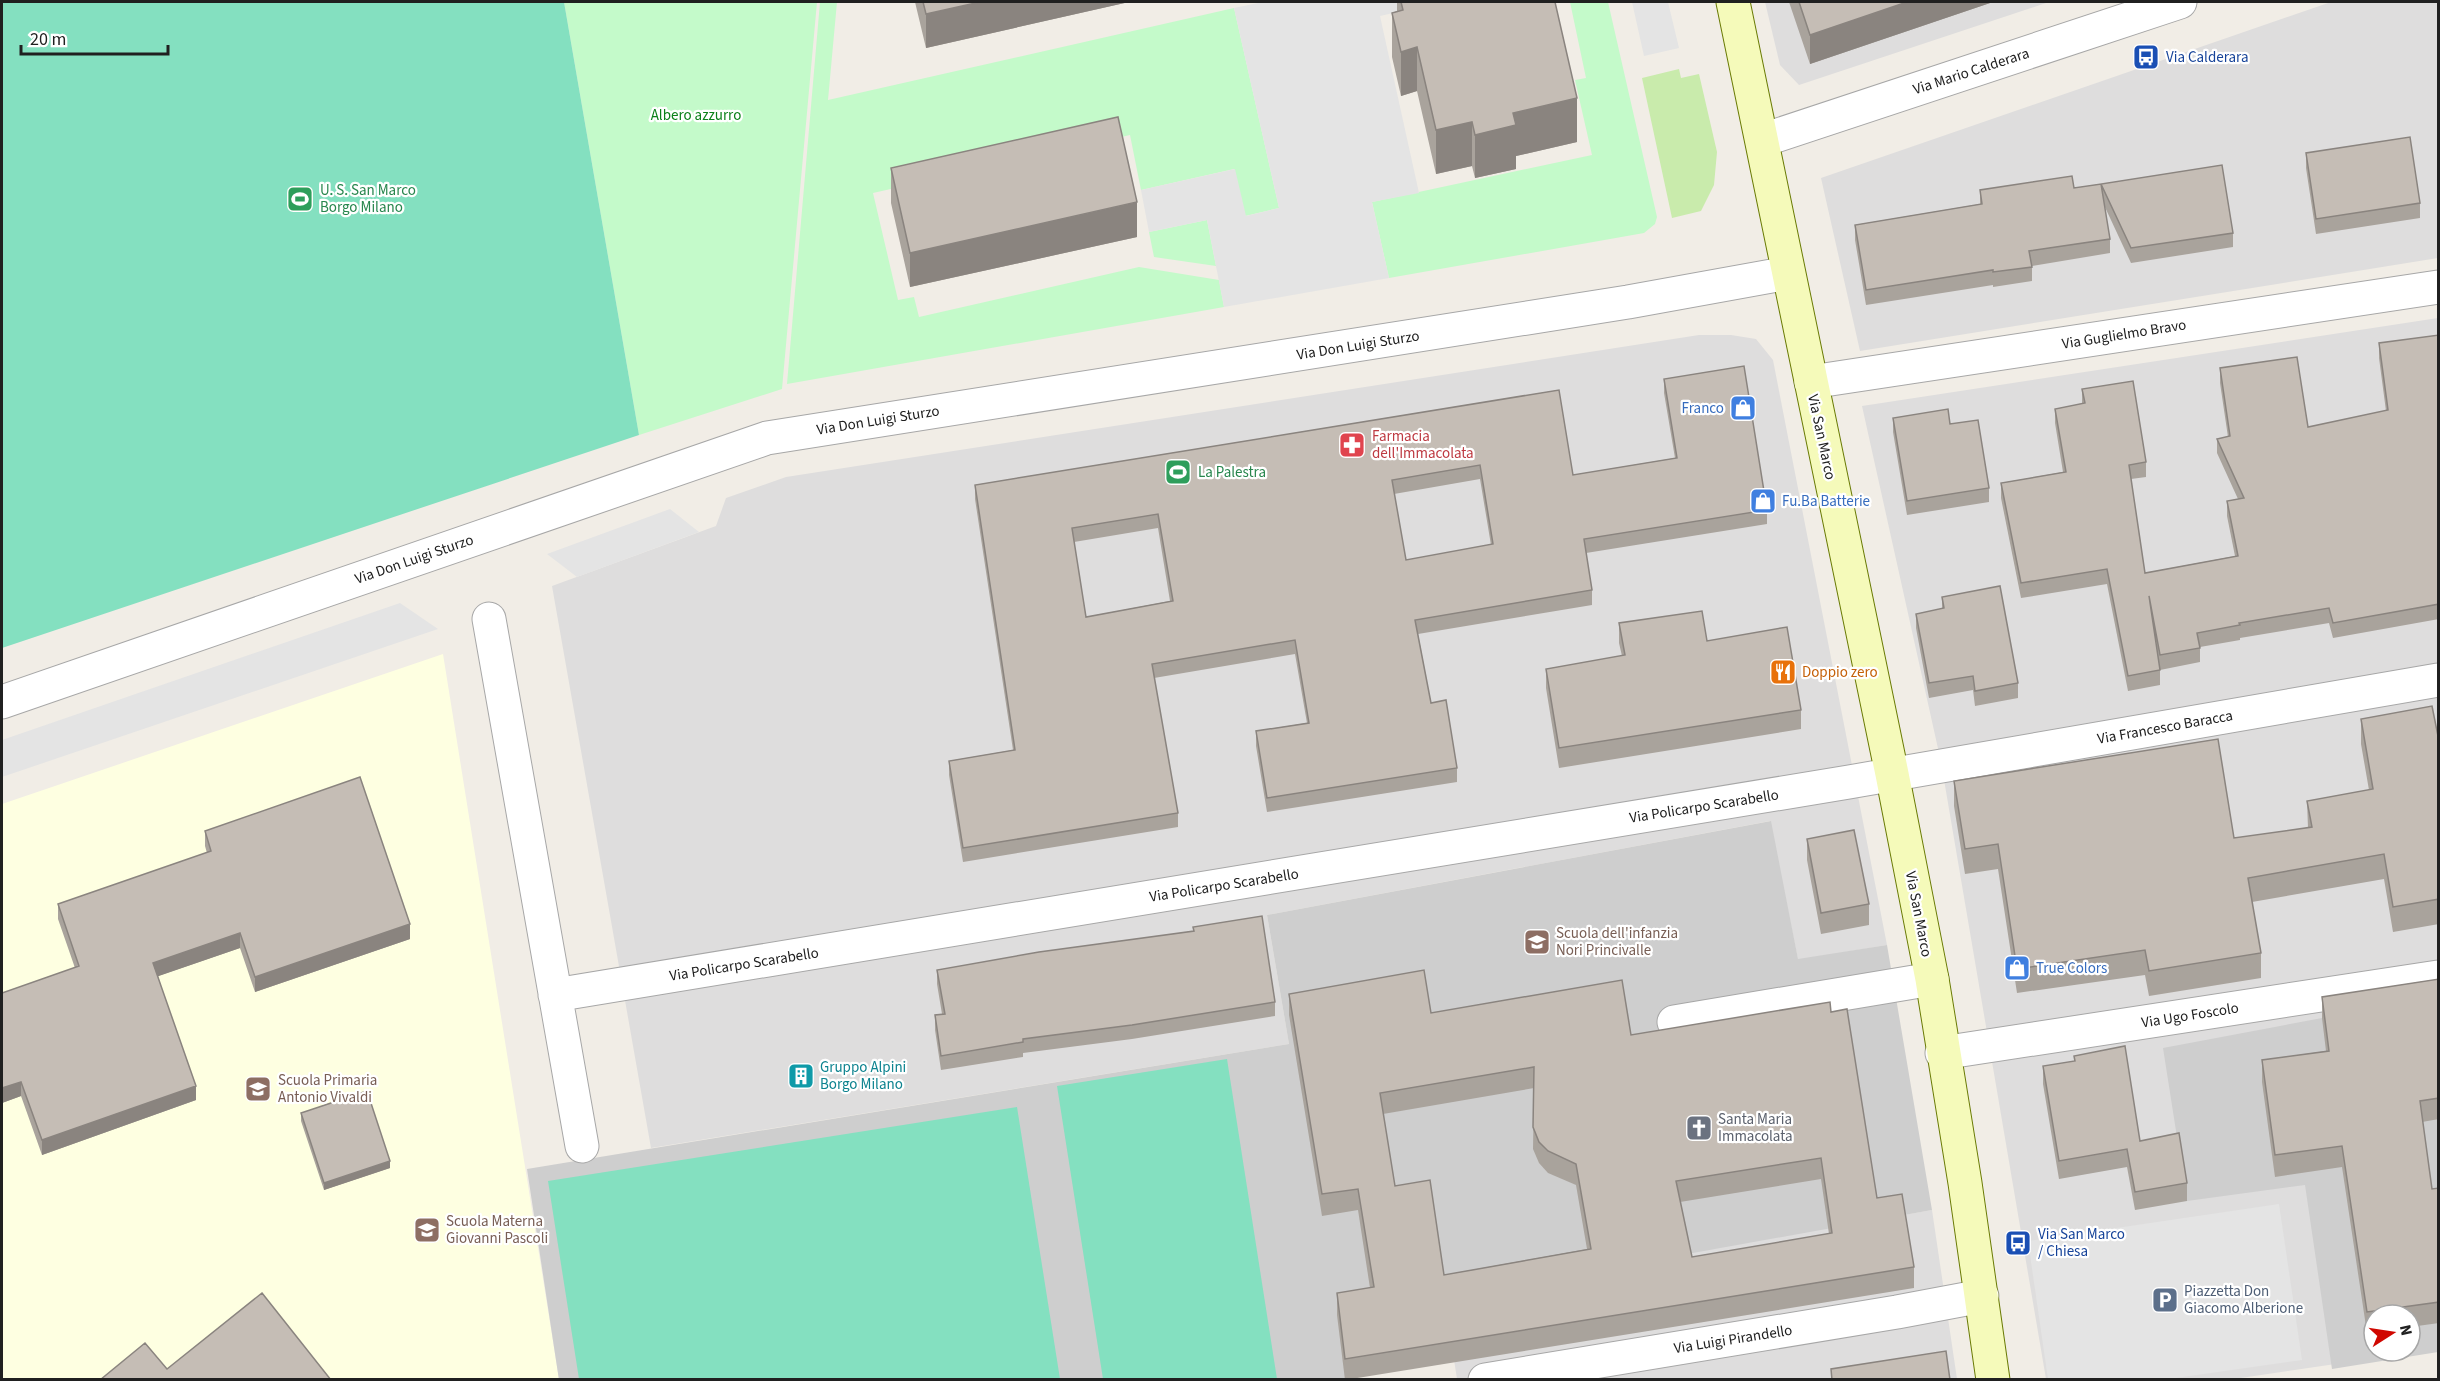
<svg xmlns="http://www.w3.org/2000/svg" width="2440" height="1381" font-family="'Source Sans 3',sans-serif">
	<rect width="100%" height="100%" fill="#f1ede6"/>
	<!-- residential -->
	<path fill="#dedddd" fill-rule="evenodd" d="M 1765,2 L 2049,2 L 1799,85 L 1780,65 Z
		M 2331,2 L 2438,2 L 2438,258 L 1860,351 L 1821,178 Z
		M 2438,318 L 2438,1349 L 2234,1379 L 2046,1379 L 1941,762 L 1862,406 ZM 2374,1315 L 2410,1315 L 2410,1351 L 2374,1351 Z
		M 1699,335 L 1731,335 L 1756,339 L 1773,360 L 1887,945 L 1798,960 L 1770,821 L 1267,915 L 1289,1044 L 651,1148 L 552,586 L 716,526 L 726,498 L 786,477 Z
		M 1932,1210 L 1957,1379 L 1457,1379 L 1444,1295 Z"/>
	<!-- education -->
	<path fill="#feffe1" d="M 443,654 L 559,1379 L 2,1379 L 2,804 Z"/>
	<!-- religious -->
	<path fill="#cecece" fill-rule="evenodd" d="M 1771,821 L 1798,959 L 1887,945 L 1932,1210 L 1654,1260 L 1350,1379 L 559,1380 L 527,1169 L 1289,1044 L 1267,915 Z
		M 2438,1001 L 2438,1352 L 2332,1369 L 2305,1185 L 2187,1201 L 2163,1048 L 2322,1018 ZM 2374,1315 L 2410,1315 L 2410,1351 L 2374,1351 Z"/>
	<!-- grass -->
	<path fill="#c9ebac" d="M 1679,69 L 1681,78 L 1699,74 L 1717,152 L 1714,185 L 1701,211 L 1672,218 L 1642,78 Z"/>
	<!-- park -->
	<path fill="#c4faca" d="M 564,2 L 817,2 L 782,389 L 639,435 Z
		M 820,2 L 837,2 L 828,100 L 1234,8 L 1279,208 L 1245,216 L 1234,169 L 1141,190 L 1130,135 L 873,193 L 898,300 L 914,297 L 919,317 L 1139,267 L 1219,280 L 1224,307 L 787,384 Z
		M 1570,2 L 1608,2 L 1657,217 L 1655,224 L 1644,233 L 1389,278 L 1372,202 L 1592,155 L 1575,80 L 1586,78 Z
		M 1207,220 L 1216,266 L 1154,257 L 1149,232 Z"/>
	<!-- pitch -->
	<path fill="#84e0c0" d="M 2,2 L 564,2 L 639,435 L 2,648 Z
		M 1227,1059 L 1277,1379 L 1103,1379 L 1057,1086 Z
		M 1017,1107 L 1060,1379 L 579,1379 L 548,1181 Z"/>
	<!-- parking -->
	<path fill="#e4e4e4" d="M 1263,2 L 1442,2 L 1380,16 L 1419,193 L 1372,202 L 1389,278 L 1224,307 L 1207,220 L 1149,232 L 1141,190 L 1235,169 L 1246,216 L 1279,208 L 1234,8 Z
		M 1632,2 L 1668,2 L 1679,48 L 1644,56 Z
		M 670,509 L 699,532 L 577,577 L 547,554 Z
		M 400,603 L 438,629 L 2,777 L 2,740 Z
		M 2279,1204 L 2302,1360 L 2169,1379 L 2048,1379 L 2028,1241 Z"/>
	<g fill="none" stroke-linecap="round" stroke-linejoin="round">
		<defs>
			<path id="minor" d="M 1811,382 L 2438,287
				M 489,619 L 582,1146
				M 555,995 L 1849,782 L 2438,680
				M 1674,1022 L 1932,979
				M 1942,1053 L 2438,977
				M 1485,1380 L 1897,1312 L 1982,1296"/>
			<path id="tertiary" d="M 1763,140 L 2180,2
				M 2,702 L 767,438 L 1628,302 L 1788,273"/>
			<path id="secondary" d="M 1733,2 L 1892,774 L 1932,979 L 1965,1183 L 1993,1380"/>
		</defs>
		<!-- minor casing -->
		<use href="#minor" stroke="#a7a7a7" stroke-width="35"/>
		<!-- tertiary casing -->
		<use href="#tertiary" stroke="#a7a7a7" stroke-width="35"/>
		<!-- secondary casing -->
		<use href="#secondary" stroke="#697a04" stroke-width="35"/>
		<!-- minor -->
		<use href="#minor" stroke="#fff" stroke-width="33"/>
		<!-- tertiary -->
		<use href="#tertiary" stroke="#fff" stroke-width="33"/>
		<!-- secondary -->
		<use href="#secondary" stroke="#f5faba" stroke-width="33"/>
	</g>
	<!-- wall -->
	<path fill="#a9a39c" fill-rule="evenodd" d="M 915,2 L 1129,2 L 926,48 Z
		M 1397,2 L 1555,2 L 1577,142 L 1516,156 L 1516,169 L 1475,178 L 1472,166 L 1436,174 L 1417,91 L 1401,96 L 1392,57 L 1392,13 L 1397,11 Z
		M 1789,2 L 1993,2 L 1810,64 Z
		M 2306,153 L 2420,203 L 2420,218 L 2316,234 L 2306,168 Z
		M 891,168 L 1137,237 L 910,287 L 891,203 Z
		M 2101,184 L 2233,233 L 2233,247 L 2131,263 L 2104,205 L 2110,239 L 2110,253 L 2032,266 L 2032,281 L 1993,287 L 1993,285 L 1866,305 L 1855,240 L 1855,225 L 1980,204 L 1980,190 L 2074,188 Z
		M 2439,335 L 2439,619 L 2333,638 L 2329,623 L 2240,638 L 2240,640 L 2200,647 L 2200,662 L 2160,670 L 2160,685 L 2128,691 L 2107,584 L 2021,598 L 2001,498 L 2001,483 L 2063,472 L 2055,423 L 2055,409 L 2082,404 L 2082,389 L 2146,462 L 2146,477 L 2131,479 L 2145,573 L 2235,556 L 2227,516 L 2227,501 L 2238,499 L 2217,453 L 2217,439 L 2228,437 L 2220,383 L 2220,368 L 2308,427 L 2386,411 L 2379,358 L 2379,343 Z
		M 1664,379 L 1767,510 L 1767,524 L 1586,553 L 1592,590 L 1592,605 L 1418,634 L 1431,703 L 1457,768 L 1457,782 L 1267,812 L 1256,746 L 1256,731 L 1307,723 L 1295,654 L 1154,678 L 1178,813 L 1178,827 L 963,862 L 949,775 L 949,761 L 1013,750 L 975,499 L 975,485 L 1559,390 L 1573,475 L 1675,458 L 1664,393 ZM 1480,479 L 1491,545 L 1406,560 L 1394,494 ZM 1158,528 L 1170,601 L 1086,617 L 1074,542 Z
		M 1893,418 L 1989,488 L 1989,502 L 1907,515 L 1893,432 Z
		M 1942,597 L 2018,683 L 2018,698 L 1975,706 L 1973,690 L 1929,698 L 1916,628 L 1916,614 L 1942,609 Z
		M 1619,623 L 1707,641 L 1801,710 L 1801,729 L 1559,768 L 1546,688 L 1546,669 L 1622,656 L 1619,643 Z
		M 2361,719 L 2439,741 L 2439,924 L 2393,932 L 2384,879 L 2252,902 L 2261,953 L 2261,978 L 2149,996 L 2145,975 L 2017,993 L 1998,869 L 1965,874 L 1954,806 L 1954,781 L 2234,838 L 2308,828 L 2307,801 L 2369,790 L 2361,744 Z
		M 205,831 L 410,939 L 255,992 L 240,948 L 158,976 L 196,1100 L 42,1155 L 21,1096 L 2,1103 L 2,993 L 75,968 L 58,919 L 58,904 L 207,853 L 205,846 Z
		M 1807,839 L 1869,904 L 1869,925 L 1821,934 L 1807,860 Z
		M 1193,927 L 1275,1002 L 1275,1016 L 1132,1039 L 1023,1053 L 1023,1057 L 941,1070 L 935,1030 L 935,1015 L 942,1014 L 937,984 L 937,970 L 1193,931 Z
		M 2439,979 L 2439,1119 L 2422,1122 L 2432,1189 L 2439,1188 L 2439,1323 L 2410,1327 L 2410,1315 L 2374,1315 L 2374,1332 L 2367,1333 L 2342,1167 L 2275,1177 L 2262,1082 L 2262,1060 L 2326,1051 L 2322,1018 L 2322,997 Z
		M 1289,994 L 1431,1013 L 1631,1035 L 1831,1012 L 1877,1198 L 1914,1267 L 1914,1288 L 1345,1380 L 1337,1315 L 1337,1293 L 1370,1288 L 1358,1210 L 1322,1216 L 1289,1015 ZM 1534,1088 L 1533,1149 L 1539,1163 L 1548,1173 L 1576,1185 L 1587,1249 L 1444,1275 L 1395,1186 L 1383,1114 ZM 1821,1179 L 1829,1234 L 1692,1257 L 1680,1202 Z
		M 2043,1066 L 2140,1141 L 2187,1183 L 2187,1201 L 2135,1210 L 2127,1167 L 2059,1179 L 2043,1084 Z
		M 301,1113 L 390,1168 L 324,1190 L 301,1121 Z"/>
	<!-- shaded-wall -->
	<path fill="#8a847f" d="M 980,2 L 1129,2 L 926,48 L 926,14 Z
		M 1907,2 L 1993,2 L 1810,64 L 1810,35 Z
		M 1417,47 L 1417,91 L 1401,96 L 1401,52 Z
		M 1577,98 L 1577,142 L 1516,156 L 1516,169 L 1475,178 L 1475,135 L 1513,113 Z
		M 1472,122 L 1472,166 L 1436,174 L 1436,130 Z
		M 1137,202 L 1137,237 L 910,287 L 910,253 Z
		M 410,924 L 410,939 L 255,992 L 255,977 Z
		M 240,933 L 240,948 L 153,978 L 153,963 Z
		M 21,1082 L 21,1096 L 2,1103 L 2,1088 Z
		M 196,1086 L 196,1100 L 42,1155 L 42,1140 Z
		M 390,1161 L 390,1168 L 324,1190 L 324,1183 Z"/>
	<!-- building -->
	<path fill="#c5bdb5" stroke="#8a847f" stroke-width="1.5" fill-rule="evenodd" d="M 923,2 L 980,2 L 926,14 Z
		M 1401,2 L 1555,2 L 1577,98 L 1513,113 L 1516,125 L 1475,135 L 1472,122 L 1436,130 L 1417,47 L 1401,52 L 1392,13 L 1403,10 Z
		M 1799,2 L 1907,2 L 1810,35 Z
		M 1118,117 L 1137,202 L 910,253 L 891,168 Z
		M 2410,137 L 2420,203 L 2316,219 L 2306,153 Z
		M 2222,165 L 2233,233 L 2131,248 L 2101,184 Z
		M 2072,176 L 2074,188 L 2101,184 L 2110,239 L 2029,251 L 2032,267 L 1993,272 L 1993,270 L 1866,290 L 1855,225 L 1982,204 L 1980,190 Z
		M 2439,335 L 2439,604 L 2333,623 L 2329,608 L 2239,623 L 2240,625 L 2197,633 L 2200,648 L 2160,655 L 2149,596 L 2160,670 L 2128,676 L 2107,569 L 2021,583 L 2001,483 L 2066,472 L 2055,409 L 2085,403 L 2082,389 L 2133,381 L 2146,462 L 2129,465 L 2145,573 L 2238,556 L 2227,501 L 2244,498 L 2217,439 L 2230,436 L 2220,368 L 2297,357 L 2308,427 L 2388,410 L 2379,343 Z
		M 1744,366 L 1767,510 L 1584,539 L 1592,590 L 1415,620 L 1431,703 L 1446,700 L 1457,768 L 1267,798 L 1256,731 L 1309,723 L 1295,640 L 1152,664 L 1178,813 L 963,848 L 949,761 L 1015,750 L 975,485 L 1559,390 L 1573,475 L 1677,458 L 1664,379 ZM 1480,465 L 1493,544 L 1406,560 L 1392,480 ZM 1158,514 L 1173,601 L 1086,617 L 1072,528 Z
		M 1948,409 L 1950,424 L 1978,420 L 1989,488 L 1907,501 L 1893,418 Z
		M 2000,586 L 2018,683 L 1975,691 L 1973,676 L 1929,683 L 1916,614 L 1944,608 L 1942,597 Z
		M 1702,611 L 1707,641 L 1787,627 L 1801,710 L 1559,748 L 1546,669 L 1625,655 L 1619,623 Z
		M 2432,706 L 2439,741 L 2439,899 L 2393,907 L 2384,854 L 2248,878 L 2261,953 L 2149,971 L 2145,950 L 2017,969 L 1998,844 L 1965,849 L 1954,781 L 2218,739 L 2234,838 L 2312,827 L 2307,801 L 2373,789 L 2361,719 Z
		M 360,777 L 410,924 L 255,977 L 240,933 L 153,963 L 196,1086 L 42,1140 L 21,1082 L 2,1088 L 2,993 L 79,966 L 58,904 L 211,851 L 205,831 Z
		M 1854,830 L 1869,904 L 1821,913 L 1807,839 Z
		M 1262,916 L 1275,1002 L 1132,1025 L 1023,1039 L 1023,1042 L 941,1056 L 935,1015 L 945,1014 L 937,970 L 1039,952 L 1194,931 L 1193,927 Z
		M 1424,970 L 1431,1013 L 1622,980 L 1631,1035 L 1830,1002 L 1831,1012 L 1847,1009 L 1877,1198 L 1902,1194 L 1914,1267 L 1345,1359 L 1337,1293 L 1374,1287 L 1358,1189 L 1322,1194 L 1289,994 ZM 1534,1067 L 1533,1127 L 1539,1142 L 1548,1151 L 1576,1164 L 1591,1249 L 1444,1275 L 1430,1180 L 1395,1186 L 1380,1093 ZM 1821,1158 L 1832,1233 L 1692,1257 L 1676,1181 Z
		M 2439,979 L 2439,1098 L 2420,1101 L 2432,1189 L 2439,1188 L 2439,1302 L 2367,1312 L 2342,1146 L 2275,1155 L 2262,1060 L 2329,1051 L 2322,997 Z
		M 2125,1046 L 2140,1141 L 2179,1133 L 2187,1183 L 2135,1192 L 2127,1149 L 2059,1161 L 2043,1066 L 2075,1061 L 2074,1056 Z
		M 367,1091 L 390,1161 L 324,1183 L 301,1113 Z
		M 262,1293 L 331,1380 L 100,1380 L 145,1343 L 167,1369 Z
		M 1946,1351 L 1950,1380 L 1832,1380 L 1831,1369 Z"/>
	<!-- icons -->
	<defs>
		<symbol id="bus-square" viewBox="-11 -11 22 22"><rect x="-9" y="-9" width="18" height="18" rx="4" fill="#1a4fb4" stroke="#fff"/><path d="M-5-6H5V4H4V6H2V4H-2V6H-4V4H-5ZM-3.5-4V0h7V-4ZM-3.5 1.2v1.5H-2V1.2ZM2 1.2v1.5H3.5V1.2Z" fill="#fff"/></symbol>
		<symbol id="stadium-square" viewBox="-11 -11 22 22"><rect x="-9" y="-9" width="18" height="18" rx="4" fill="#2e9e5b" stroke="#fff"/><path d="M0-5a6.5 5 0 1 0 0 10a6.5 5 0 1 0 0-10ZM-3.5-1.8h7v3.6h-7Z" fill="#fff"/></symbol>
		<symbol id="shop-square" viewBox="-11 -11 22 22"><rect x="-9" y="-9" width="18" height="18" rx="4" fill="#3f7fe0" stroke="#fff"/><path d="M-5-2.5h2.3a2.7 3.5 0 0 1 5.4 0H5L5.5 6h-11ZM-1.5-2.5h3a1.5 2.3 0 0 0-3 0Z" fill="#fff"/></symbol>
		<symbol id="pharmacy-square" viewBox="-11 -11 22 22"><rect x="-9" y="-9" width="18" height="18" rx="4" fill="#e0444e" stroke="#fff"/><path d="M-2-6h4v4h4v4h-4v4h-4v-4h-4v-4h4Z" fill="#fff"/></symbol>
		<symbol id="restaurant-square" viewBox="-11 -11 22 22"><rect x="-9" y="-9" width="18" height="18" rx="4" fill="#e8710a" stroke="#fff"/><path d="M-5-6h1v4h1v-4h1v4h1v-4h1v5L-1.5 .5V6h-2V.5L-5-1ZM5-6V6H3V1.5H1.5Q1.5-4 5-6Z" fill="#fff"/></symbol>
		<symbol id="school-square" viewBox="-11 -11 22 22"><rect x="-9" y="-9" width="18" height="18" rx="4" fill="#8d6e63" stroke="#fff"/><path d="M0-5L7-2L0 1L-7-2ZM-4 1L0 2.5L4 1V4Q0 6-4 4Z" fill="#fff"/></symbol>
		<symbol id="building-square" viewBox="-11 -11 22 22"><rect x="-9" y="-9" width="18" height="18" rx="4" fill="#0f9aa8" stroke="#fff"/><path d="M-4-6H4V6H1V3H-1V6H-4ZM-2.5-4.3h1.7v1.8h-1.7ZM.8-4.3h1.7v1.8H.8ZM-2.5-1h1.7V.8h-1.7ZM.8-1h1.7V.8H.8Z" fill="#fff"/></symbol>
		<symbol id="church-square" viewBox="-11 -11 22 22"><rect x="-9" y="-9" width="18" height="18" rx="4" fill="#6b7280" stroke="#fff"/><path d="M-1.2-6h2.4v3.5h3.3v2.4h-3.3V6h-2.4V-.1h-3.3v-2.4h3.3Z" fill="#fff"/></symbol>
		<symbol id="parking-square" viewBox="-11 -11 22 22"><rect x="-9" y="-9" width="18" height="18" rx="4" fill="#5c6f8a" stroke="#fff"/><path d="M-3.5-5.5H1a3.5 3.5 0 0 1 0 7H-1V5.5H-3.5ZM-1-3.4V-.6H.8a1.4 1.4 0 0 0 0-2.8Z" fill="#fff"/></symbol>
	</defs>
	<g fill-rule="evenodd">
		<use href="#bus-square" x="2131" y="42" width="30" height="30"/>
		<use href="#stadium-square" x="285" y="184" width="30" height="30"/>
		<use href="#shop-square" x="1728" y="393" width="30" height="30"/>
		<use href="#pharmacy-square" x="1337" y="430" width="30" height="30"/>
		<use href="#stadium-square" x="1163" y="457" width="30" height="30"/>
		<use href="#shop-square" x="1748" y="486" width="30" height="30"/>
		<use href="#restaurant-square" x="1768" y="657" width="30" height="30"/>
		<use href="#school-square" x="1522" y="927" width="30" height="30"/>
		<use href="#shop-square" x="2002" y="953" width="30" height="30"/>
		<use href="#building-square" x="786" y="1061" width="30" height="30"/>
		<use href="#school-square" x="243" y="1074" width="30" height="30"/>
		<use href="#church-square" x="1684" y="1113" width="30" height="30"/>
		<use href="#school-square" x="412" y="1215" width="30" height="30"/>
		<use href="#bus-square" x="2003" y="1228" width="30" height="30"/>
		<use href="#parking-square" x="2150" y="1285" width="30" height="30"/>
	</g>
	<g text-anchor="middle" stroke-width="4.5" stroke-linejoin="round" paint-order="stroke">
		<!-- transit labels -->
		<g font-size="15" fill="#164399" stroke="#fff" text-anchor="start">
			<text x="2166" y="62">Via Calderara</text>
			<text x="2038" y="1239">Via San Marco<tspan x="2038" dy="17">/ Chiesa</tspan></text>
		</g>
		<!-- street labels -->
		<g font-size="15" fill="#202020" stroke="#fff">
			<text transform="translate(1971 71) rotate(-18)" y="5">Via Mario Calderara</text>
			<text transform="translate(2124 334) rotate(-9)" y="5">Via Guglielmo Bravo</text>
			<text transform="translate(1358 345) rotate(-9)" y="5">Via Don Luigi Sturzo</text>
			<text transform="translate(878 420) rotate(-9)" y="5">Via Don Luigi Sturzo</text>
			<text transform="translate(1822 437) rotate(78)" y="5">Via San Marco</text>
			<text transform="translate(414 559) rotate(-19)" y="5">Via Don Luigi Sturzo</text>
			<text transform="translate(2165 727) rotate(-10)" y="5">Via Francesco Baracca</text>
			<text transform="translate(1704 806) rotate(-9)" y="5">Via Policarpo Scarabello</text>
			<text transform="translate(1224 885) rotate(-9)" y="5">Via Policarpo Scarabello</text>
			<text transform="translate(1919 914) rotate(79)" y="5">Via San Marco</text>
			<text transform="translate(744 964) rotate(-9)" y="5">Via Policarpo Scarabello</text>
			<text transform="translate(2190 1015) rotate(-9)" y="5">Via Ugo Foscolo</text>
			<text transform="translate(1733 1339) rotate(-9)" y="5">Via Luigi Pirandello</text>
		</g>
		<!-- park labels -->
		<g font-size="15" fill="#0b8119" stroke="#fff">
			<text x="696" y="120">Albero azzurro</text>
		</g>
		<!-- leisure labels -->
		<g font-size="15" fill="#27864d" stroke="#fff" text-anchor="start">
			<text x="320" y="195">U. S. San Marco<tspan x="320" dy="17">Borgo Milano</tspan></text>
			<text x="1198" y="477">La Palestra</text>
		</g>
		<!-- shop labels -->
		<g font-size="15" fill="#366cbe" stroke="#fff" text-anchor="start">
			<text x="1724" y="413" text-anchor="end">Franco</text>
			<text x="1782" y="506">Fu.Ba Batterie</text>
			<text x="2036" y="973">True Colors</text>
		</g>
		<!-- health labels -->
		<g font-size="15" fill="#be3a42" stroke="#fff" text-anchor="start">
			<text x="1372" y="441">Farmacia<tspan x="1372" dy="17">dell'Immacolata</tspan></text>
		</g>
		<!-- food labels -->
		<g font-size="15" fill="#c56008" stroke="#fff" text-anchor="start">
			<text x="1802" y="677">Doppio zero</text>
		</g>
		<!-- education labels -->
		<g font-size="15" fill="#785e54" stroke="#fff" text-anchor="start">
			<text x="1556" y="938">Scuola dell'infanzia<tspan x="1556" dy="17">Nori Princivalle</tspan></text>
			<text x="278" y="1085">Scuola Primaria<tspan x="278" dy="17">Antonio Vivaldi</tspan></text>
			<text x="446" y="1226">Scuola Materna<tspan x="446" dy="17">Giovanni Pascoli</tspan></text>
		</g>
		<!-- culture labels -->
		<g font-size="15" fill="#0d838f" stroke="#fff" text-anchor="start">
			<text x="820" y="1072">Gruppo Alpini<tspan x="820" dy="17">Borgo Milano</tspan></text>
		</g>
		<!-- worship labels -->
		<g font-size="15" fill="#5b616d" stroke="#fff" text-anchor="start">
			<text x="1718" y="1124">Santa Maria<tspan x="1718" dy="17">Immacolata</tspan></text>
		</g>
		<!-- service labels -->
		<g font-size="15" fill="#4e5e75" stroke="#fff" text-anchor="start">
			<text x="2184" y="1296">Piazzetta Don<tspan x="2184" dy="17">Giacomo Alberione</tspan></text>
		</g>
	</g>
	<!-- border -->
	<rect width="2440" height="1381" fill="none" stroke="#202020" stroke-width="6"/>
	<!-- north arrow -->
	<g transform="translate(2392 1333) rotate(78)"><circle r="28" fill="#ffffff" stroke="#a6a6a6" stroke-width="1.5"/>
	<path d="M0-4.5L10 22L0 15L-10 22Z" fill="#d00700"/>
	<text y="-9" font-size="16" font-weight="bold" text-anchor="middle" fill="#202020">N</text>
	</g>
	<!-- scale -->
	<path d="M21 45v9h147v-9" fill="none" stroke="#202020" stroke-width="3"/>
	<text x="30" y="45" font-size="18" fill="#202020" stroke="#ffffff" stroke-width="4.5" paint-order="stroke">20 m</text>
</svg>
